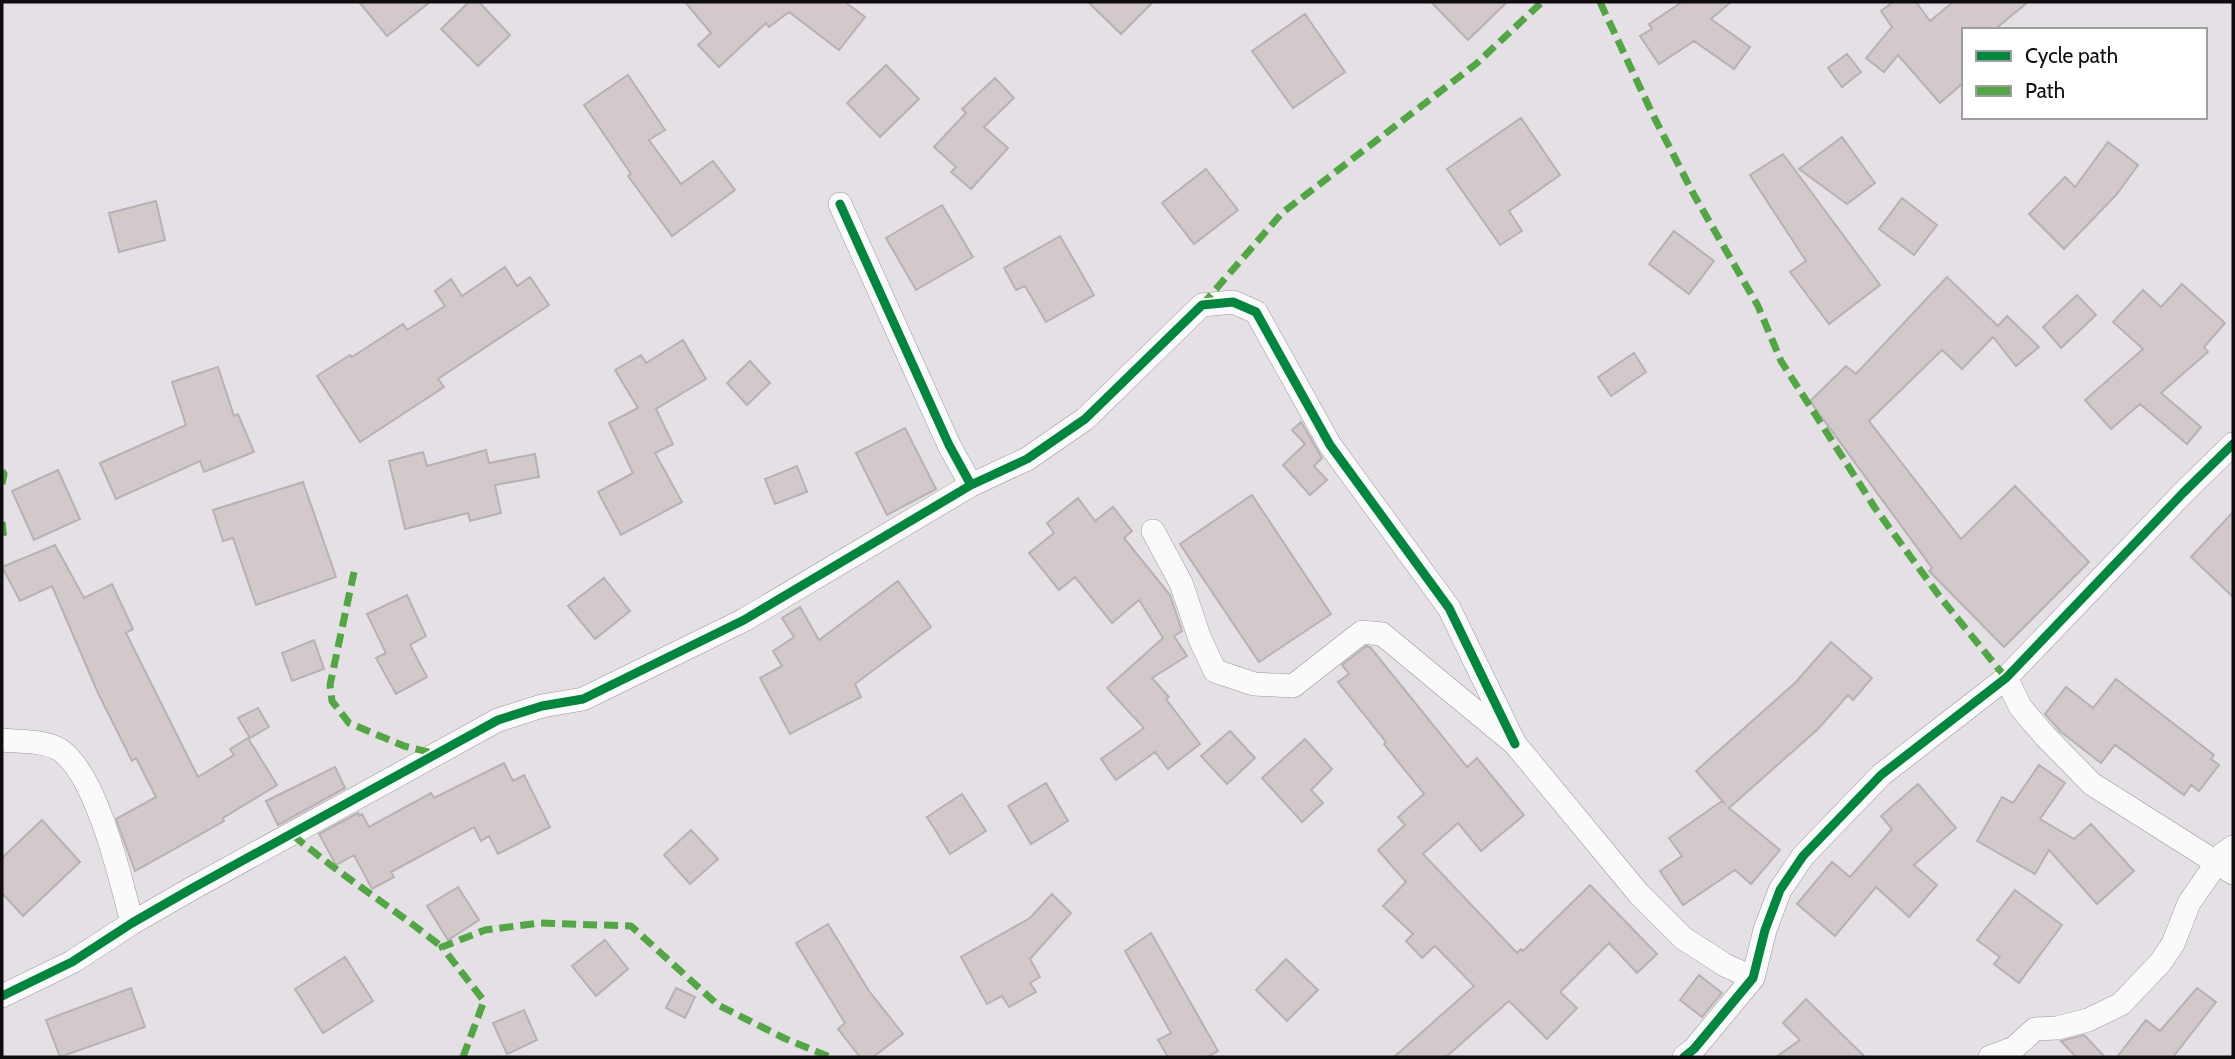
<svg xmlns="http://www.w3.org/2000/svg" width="2235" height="1059" font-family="Cabin,sans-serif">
	<rect width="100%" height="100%" fill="#e5e0e6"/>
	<!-- building -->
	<path fill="#d3c8ca" stroke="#b6b2b4" stroke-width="2" d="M 359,2 L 430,2 L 387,36 Z
		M 469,2 L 479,2 L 510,35 L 478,66 L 441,29 Z
		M 685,2 L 845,2 L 865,17 L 839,50 L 789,12 L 769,27 L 766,23 L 719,67 L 698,45 L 711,33 Z
		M 1088,2 L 1153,2 L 1121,34 Z
		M 1431,2 L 1507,2 L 1468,40 Z
		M 1682,2 L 1731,2 L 1711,19 L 1750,47 L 1734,69 L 1694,41 L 1659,64 L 1640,36 L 1652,29 L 1649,24 Z
		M 1893,2 L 1916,2 L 1930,21 L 1953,2 L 2028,2 L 1994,30 L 1964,30 L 1964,82 L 1940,103 L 1898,55 L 1884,72 L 1866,58 L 1892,27 L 1881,11 Z
		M 1305,14 L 1345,72 L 1293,108 L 1252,51 Z
		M 1847,54 L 1861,72 L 1842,87 L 1828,68 Z
		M 886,65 L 919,99 L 880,137 L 847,103 Z
		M 628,75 L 665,130 L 649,140 L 681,184 L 713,161 L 735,190 L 672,236 L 628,176 L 631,174 L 584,105 Z
		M 995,78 L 1014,98 L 984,127 L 1008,148 L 971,189 L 951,172 L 956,167 L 934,147 L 966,113 L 962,109 Z
		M 1521,118 L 1560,175 L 1509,211 L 1522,231 L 1500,245 L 1447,169 Z
		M 1842,137 L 1875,183 L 1847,204 L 1799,169 Z
		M 2108,142 L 2138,165 L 2117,194 L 2064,249 L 2029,214 L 2065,177 L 2075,187 Z
		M 1783,154 L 1880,285 L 1829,324 L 1790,272 L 1806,261 L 1750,175 Z
		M 1206,169 L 1238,210 L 1194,244 L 1162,203 Z
		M 1902,198 L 1937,225 L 1914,255 L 1879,229 Z
		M 156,201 L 165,240 L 119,252 L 109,213 Z
		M 942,205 L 973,257 L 916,290 L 886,238 Z
		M 1674,231 L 1714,261 L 1689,294 L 1649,264 Z
		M 1060,236 L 1094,295 L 1046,322 L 1025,286 L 1016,290 L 1004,268 Z
		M 505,267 L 517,286 L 530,277 L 549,305 L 438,379 L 444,387 L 360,442 L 317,376 L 350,355 L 352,357 L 403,324 L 407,330 L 445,306 L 435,291 L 451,279 L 462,296 Z
		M 1947,277 L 1998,326 L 2007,316 L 2039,347 L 2016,366 L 1993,337 L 1962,369 L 1942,350 L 1869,421 L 1961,539 L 2015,486 L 2089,562 L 2004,647 L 1929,571 L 1932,568 L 1810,401 L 1846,366 L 1856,374 Z
		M 2182,284 L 2225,323 L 2204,347 L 2208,352 L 2161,393 L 2201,427 L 2187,444 L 2140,404 L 2111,429 L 2085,400 L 2143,349 L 2113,322 L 2143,290 L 2161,307 Z
		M 2077,295 L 2096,315 L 2061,348 L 2043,327 Z
		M 683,340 L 706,379 L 656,409 L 673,444 L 655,453 L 682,502 L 621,535 L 598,492 L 633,473 L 609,423 L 638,408 L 615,370 L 641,355 L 646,363 Z
		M 1634,353 L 1646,372 L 1611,396 L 1598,377 Z
		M 750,361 L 770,383 L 747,405 L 727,383 Z
		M 218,367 L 234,416 L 238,414 L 254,452 L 204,472 L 200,461 L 116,499 L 100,463 L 186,425 L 172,382 Z
		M 1301,422 L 1322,458 L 1314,466 L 1327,480 L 1310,495 L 1283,465 L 1305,444 L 1292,430 Z
		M 905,428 L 936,489 L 887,515 L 856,453 Z
		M 486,450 L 489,463 L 535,454 L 539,477 L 495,485 L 501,513 L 470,521 L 468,513 L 405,529 L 389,461 L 423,452 L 427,466 Z
		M 797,466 L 807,492 L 775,504 L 765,479 Z
		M 58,470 L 80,519 L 34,540 L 12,491 Z
		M 303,482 L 336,577 L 256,605 L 233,538 L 223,541 L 213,510 Z
		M 1252,495 L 1331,614 L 1259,662 L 1180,544 Z
		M 1078,498 L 1095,521 L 1113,507 L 1132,531 L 1124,538 L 1170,595 L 1182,631 L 1174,636 L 1187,656 L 1152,678 L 1169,697 L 1166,699 L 1200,744 L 1168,769 L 1155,752 L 1116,780 L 1101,759 L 1144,728 L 1107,688 L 1163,638 L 1139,600 L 1112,623 L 1075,577 L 1059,590 L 1029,553 L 1054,533 L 1047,523 Z
		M 2233,512 L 2233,597 L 2191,557 Z
		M 55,545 L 84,598 L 112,584 L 133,629 L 126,633 L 198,777 L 234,755 L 230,749 L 248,738 L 277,785 L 223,818 L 224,821 L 135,871 L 116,819 L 156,797 L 136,758 L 132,761 L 98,693 L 52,586 L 20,601 L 2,567 Z
		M 604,578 L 630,611 L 595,639 L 568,606 Z
		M 898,581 L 931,627 L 855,684 L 861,697 L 790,734 L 760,678 L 782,666 L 773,651 L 794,637 L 782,618 L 800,607 L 819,640 Z
		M 407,595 L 426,636 L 410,645 L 427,677 L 396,694 L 376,658 L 386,653 L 367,614 Z
		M 314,640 L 324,669 L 292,681 L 282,653 Z
		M 1831,642 L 1872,678 L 1853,700 L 1848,695 L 1818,729 L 1729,808 L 1780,850 L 1751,884 L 1735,870 L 1683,905 L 1660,871 L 1682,856 L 1669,838 L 1722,801 L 1725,804 L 1696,771 L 1795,683 Z
		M 1366,646 L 1370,647 L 1467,767 L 1477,758 L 1524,815 L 1481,851 L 1458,823 L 1423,854 L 1517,953 L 1521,949 L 1523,951 L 1590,885 L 1657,954 L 1637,973 L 1609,943 L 1560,992 L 1577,1008 L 1547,1039 L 1509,1001 L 1446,1057 L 1394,1057 L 1474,986 L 1435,946 L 1422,958 L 1406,941 L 1413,934 L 1383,906 L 1406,882 L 1378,850 L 1405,825 L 1398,817 L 1424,794 L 1384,744 L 1386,742 L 1338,682 L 1349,674 L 1342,665 Z
		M 2116,679 L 2214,755 L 2211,759 L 2219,765 L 2199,791 L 2191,785 L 2184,795 L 2115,745 L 2101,763 L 2061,732 L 2045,714 L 2066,687 L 2093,708 Z
		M 258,708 L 269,727 L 250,738 L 238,718 Z
		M 1230,731 L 1255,758 L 1227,784 L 1201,756 Z
		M 1305,739 L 1332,769 L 1311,790 L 1323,803 L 1302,822 L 1262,778 Z
		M 504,763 L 513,781 L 524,775 L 550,827 L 498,854 L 489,836 L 481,841 L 474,827 L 391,872 L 394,877 L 372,889 L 354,855 L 336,865 L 319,834 L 358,813 L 359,816 L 362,814 L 369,827 L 431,793 L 434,798 Z
		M 2039,765 L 2065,783 L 2040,819 L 2074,839 L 2091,824 L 2134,871 L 2097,904 L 2049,850 L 2035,874 L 1977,841 L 2002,797 L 2013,803 Z
		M 335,767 L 345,788 L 278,825 L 266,801 Z
		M 1046,783 L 1068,821 L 1031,844 L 1008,806 Z
		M 1918,784 L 1956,828 L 1914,865 L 1937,885 L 1909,917 L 1876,887 L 1835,936 L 1797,904 L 1832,862 L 1850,877 L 1892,829 L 1881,816 Z
		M 962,794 L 986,831 L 950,854 L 927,817 Z
		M 42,820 L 80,862 L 23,916 L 2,893 L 2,858 Z
		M 691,830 L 718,859 L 690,884 L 664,855 Z
		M 458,887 L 479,920 L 448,940 L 427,906 Z
		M 2015,890 L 2062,925 L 2019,983 L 1994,964 L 2000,957 L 1977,940 Z
		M 1052,894 L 1071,913 L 1030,959 L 1040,977 L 1030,983 L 1036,992 L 1009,1007 L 1002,996 L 987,1004 L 961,957 L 1030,918 Z
		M 828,924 L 869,991 L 903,1034 L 873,1057 L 860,1057 L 838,1029 L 845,1023 L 796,943 Z
		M 1151,933 L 1218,1051 L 1207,1057 L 1168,1057 L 1158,1040 L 1171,1033 L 1125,951 Z
		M 605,940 L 628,969 L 596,996 L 572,966 Z
		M 345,957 L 373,1001 L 323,1033 L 295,989 Z
		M 1286,959 L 1318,990 L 1287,1021 L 1256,990 Z
		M 1699,975 L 1722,993 L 1702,1017 L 1680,1000 Z
		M 131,988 L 145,1027 L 60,1057 L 46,1020 Z
		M 676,988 L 695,997 L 685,1018 L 666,1008 Z
		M 2197,988 L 2216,1002 L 2173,1057 L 2117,1057 L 2146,1020 L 2160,1031 Z
		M 1806,999 L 1865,1057 L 1776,1057 L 1800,1040 L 1783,1023 Z
		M 524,1010 L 537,1040 L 507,1054 L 493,1023 Z
		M 2084,1035 L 2105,1057 L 2076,1057 L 2061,1041 Z"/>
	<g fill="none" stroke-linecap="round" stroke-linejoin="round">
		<defs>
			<path id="street" d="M 840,204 L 949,445 L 971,485 L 1027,459 L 1085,419 L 1202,305 L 1233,302 L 1256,312 L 1330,445 L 1449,608 L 1515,744
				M 1153,531 L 1181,583 L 1200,639 L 1215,671 L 1254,684 L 1293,686 L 1362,632 L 1382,634 L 1515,744 L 1639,894 L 1683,938 L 1725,965 L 1753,978
				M 2006,678 L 2021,708 L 2045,736 L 2092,784 L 2233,873
				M 2,740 C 19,742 45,740 60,750 C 97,775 121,880 132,923
				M 2,996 L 72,962 L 132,923 L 191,889 L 498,720 L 542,706 L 583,699 L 744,620 L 971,485
				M 1684,1057 L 1694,1049 L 1753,978 L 1765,930 L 1780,890 L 1803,856 L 1881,775 L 2006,678 L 2183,493 L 2233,444
				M 1990,1057 L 2014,1048 L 2035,1029 L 2057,1028 L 2088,1020 L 2121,1004 L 2160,963 L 2173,944 L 2189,903 L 2223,854 L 2233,847"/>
		</defs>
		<!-- street casing -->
		<use href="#street" stroke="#9a969a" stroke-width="24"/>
		<!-- street -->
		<use href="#street" stroke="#fbfafb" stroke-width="23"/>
		<!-- quiet -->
		<path stroke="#51a842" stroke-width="7" stroke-dasharray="14 7" stroke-linecap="butt" d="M 1600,2 L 1651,111 L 1694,195 L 1758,306 L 1781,361 L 1875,508 L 1940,597 L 2006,678
			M 1202,305 L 1282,213 L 1476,64 L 1542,2
			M 2,471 L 4,474 L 2,484
			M 2,522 L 4,540
			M 354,572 L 330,685 L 332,701 L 349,723 L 404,746 L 437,754
			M 293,835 C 340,875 393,908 442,947
			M 463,1057 L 484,1001 L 442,947 L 485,930 L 540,923 L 631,926 L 718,1005 L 786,1039 L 830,1057"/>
		<defs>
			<path id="cycleway" d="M 840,204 L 949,445 L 971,485 L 1027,459 L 1085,419 L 1202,305 L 1233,302 L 1256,312 L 1330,445 L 1449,608 L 1515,744
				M 2,996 L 72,962 L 132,923 L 191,889 L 498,720 L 542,706 L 583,699 L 744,620 L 971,485
				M 1684,1057 L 1694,1049 L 1753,978 L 1765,930 L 1780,890 L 1803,856 L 1881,775 L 2006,678 L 2183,493 L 2233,444"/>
		</defs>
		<!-- cycleway casing -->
		<use href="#cycleway" stroke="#fff" stroke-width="13"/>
		<!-- cycleway -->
		<use href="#cycleway" stroke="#00873e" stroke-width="9"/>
	</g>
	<!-- border -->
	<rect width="2235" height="1059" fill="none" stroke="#100d10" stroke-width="7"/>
	<!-- legend -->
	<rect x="1962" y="28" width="245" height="91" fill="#ffffff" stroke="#9f9e9f" stroke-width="2"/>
	<rect x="1976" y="51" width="35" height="10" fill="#00873e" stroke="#9f9e9f" stroke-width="2"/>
	<text x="2025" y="63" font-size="21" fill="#100d10">Cycle path</text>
	<rect x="1976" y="86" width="35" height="10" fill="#51a842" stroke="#9f9e9f" stroke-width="2"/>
	<text x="2025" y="98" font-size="21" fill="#100d10">Path</text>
</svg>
